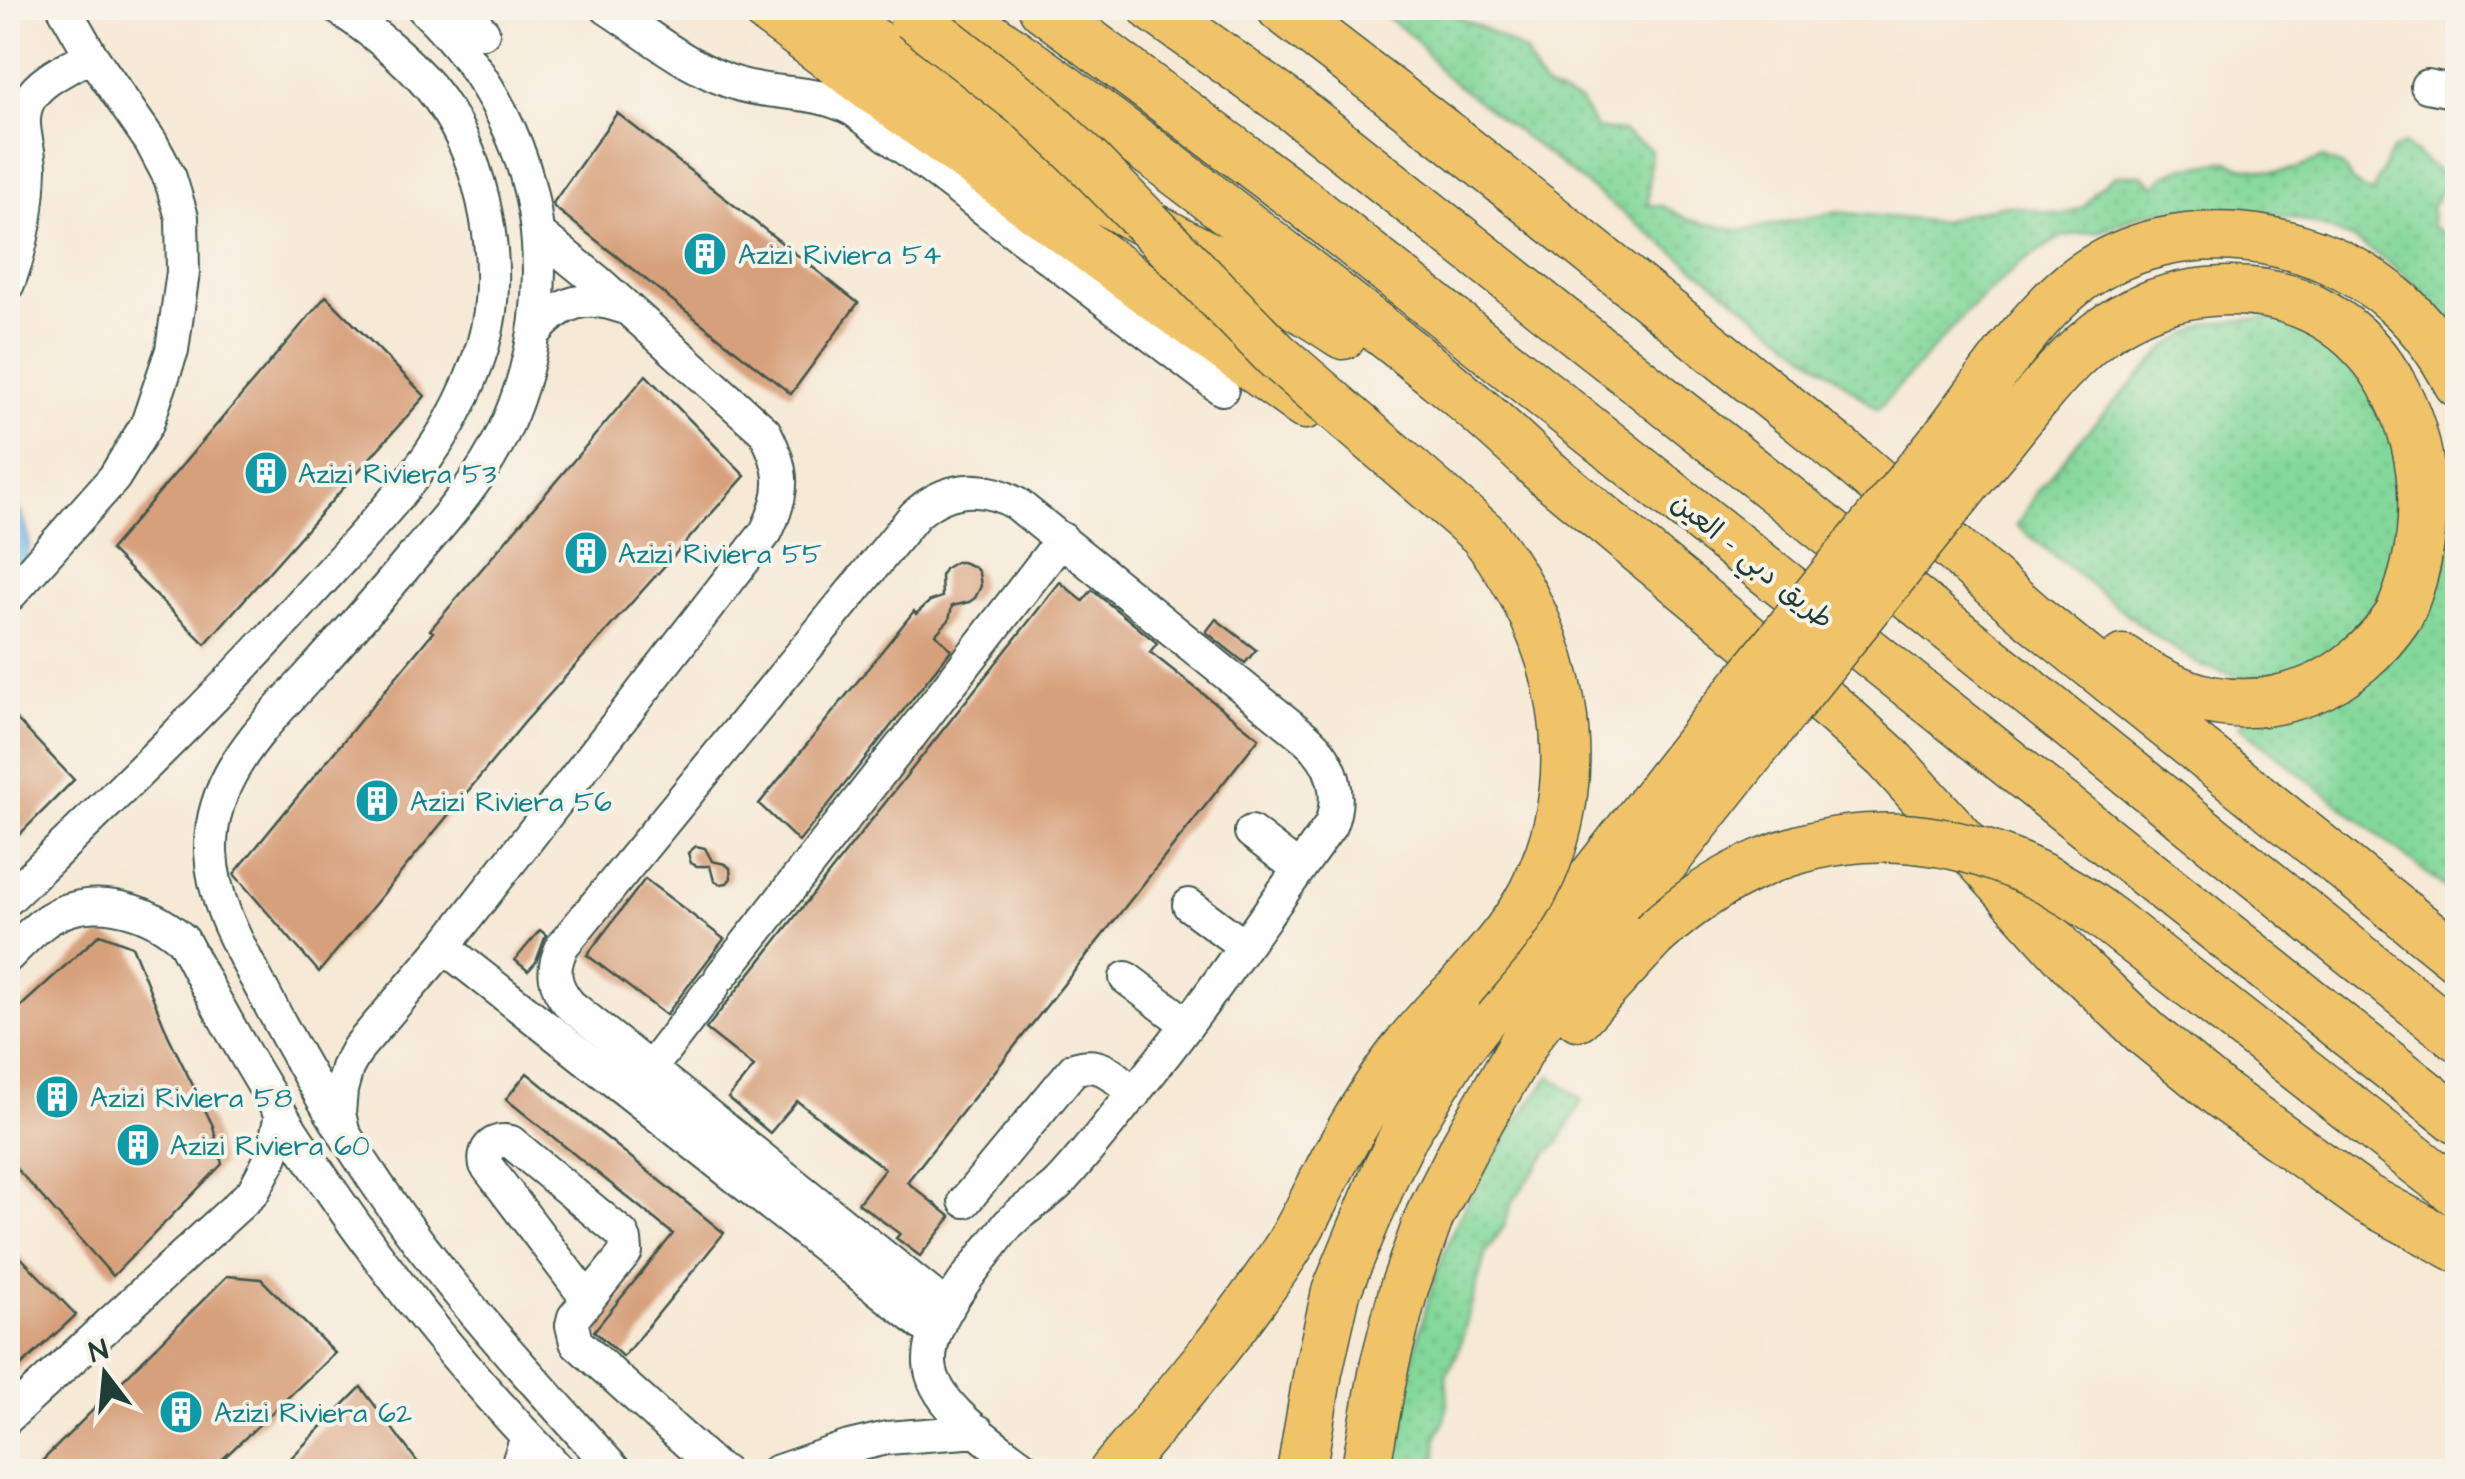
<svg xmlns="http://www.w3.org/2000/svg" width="2465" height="1479" font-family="'Architects Daughter','Playpen Sans Arabic',sans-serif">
	<defs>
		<pattern id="grass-dots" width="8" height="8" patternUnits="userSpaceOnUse" patternTransform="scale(2.5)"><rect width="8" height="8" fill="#84d89b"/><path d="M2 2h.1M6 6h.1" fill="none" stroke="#72ba86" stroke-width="1.8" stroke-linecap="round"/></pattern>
	</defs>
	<rect width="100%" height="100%" fill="#f7f3e8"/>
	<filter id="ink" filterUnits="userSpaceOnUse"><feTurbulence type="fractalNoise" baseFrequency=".01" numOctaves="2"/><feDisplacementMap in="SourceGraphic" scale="20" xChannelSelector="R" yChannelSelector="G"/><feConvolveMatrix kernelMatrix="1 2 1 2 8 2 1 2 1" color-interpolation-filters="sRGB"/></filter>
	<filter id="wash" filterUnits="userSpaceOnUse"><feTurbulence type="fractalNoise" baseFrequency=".0048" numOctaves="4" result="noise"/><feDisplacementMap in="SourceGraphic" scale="40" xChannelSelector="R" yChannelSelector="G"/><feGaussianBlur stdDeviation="2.25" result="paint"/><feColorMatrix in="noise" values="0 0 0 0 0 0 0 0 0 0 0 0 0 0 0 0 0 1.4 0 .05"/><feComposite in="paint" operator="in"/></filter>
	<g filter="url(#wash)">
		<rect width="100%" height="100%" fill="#f6e9d6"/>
		<!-- grass -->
		<path fill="url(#grass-dots)" stroke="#528a68" stroke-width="2.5" d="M 1374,8 L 1447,8 L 1454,15 L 1493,33 L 1526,53 L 1536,76 L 1547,89 L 1581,102 L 1595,128 L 1623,132 L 1651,150 L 1648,205 L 1663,206 L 1689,220 L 1741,231 L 1837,212 L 1939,222 L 1972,212 L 2006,205 L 2062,215 L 2084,207 L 2094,192 L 2116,175 L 2142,175 L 2155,186 L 2165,175 L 2183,168 L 2228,161 L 2242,167 L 2277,172 L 2299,168 L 2323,158 L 2343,166 L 2352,181 L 2371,194 L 2392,150 L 2404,144 L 2448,180 L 2431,208 L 2432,226 L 2457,243 L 2457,335 C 2412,271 2349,223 2269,214 C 2241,210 2213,213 2185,215 L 2180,208 L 2140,215 L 2102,231 L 2063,236 L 2019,264 L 1969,310 L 1878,409 L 1444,75 L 1414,38 Z
			M 2268,318 L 2302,324 L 2358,365 L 2410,463 L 2399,570 L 2368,618 L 2333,650 L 2289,671 L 2250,679 L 2201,666 L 2147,630 L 2017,526 L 2037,492 L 2080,439 L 2168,346 L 2208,323 Z
			M 2455,494 L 2457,495 L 2457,897 L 2238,725 L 2419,616 L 2442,572 L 2452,529 Z
			M 1550,1076 L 1582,1100 L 1559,1142 L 1547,1153 L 1511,1204 L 1505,1225 L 1486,1252 L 1464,1331 L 1456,1357 L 1446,1375 L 1448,1404 L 1443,1423 L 1436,1438 L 1436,1460 L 1433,1471 L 1392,1471 C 1407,1381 1423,1288 1465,1205 C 1488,1159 1520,1117 1550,1076 Z"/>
		<!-- water -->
		<path fill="#78c0f0" stroke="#4c7e92" stroke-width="2.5" d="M 8,495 C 21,510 33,534 27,555 C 24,564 14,573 8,581 Z"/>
		<g id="blocks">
			<!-- building -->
			<path fill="#d7a07c" d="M 617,113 L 858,303 L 791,394 L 554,207 L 553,203 Z
				M 326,296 L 425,396 L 205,644 L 110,550 Z
				M 646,375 L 745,476 L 524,723 L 319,972 L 234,874 L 433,632 L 430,630 Z
				M 956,562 L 962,562 L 975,567 L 979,573 L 981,586 L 975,598 L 969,602 L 952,606 L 949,620 L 936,634 L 951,650 L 799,842 L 759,804 L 914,611 L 916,614 L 930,601 L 942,597 L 941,576 L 944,569 Z
				M 1060,582 L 1083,601 L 1092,590 L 1157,643 L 1150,652 L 1259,738 L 907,1182 L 951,1217 L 920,1256 L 896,1238 L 900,1234 L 858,1203 L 885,1169 L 797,1101 L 770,1133 L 728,1098 L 754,1067 L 706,1029 Z
				M 1216,619 L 1256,650 L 1245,663 L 1206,632 Z
				M 8,710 L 74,780 L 8,846 Z
				M 696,846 L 705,848 L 712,861 L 725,864 L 730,868 L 731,878 L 727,883 L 720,884 L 714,881 L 710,866 L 697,866 L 691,863 L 688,853 Z
				M 645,879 L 724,939 L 666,1015 L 587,955 Z
				M 540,930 L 546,935 L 536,962 L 528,971 L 515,960 Z
				M 100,934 L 132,946 L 168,1035 L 213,1126 L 222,1164 L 113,1276 L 8,1159 L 8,1018 Z
				M 527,1073 L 724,1233 L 623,1357 L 594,1331 L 673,1234 L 506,1099 Z
				M 8,1244 L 76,1315 L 8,1378 Z
				M 227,1276 L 261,1279 L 335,1353 L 209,1472 L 31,1472 Z
				M 361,1387 L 425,1472 L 277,1472 Z"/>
		</g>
	</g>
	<g filter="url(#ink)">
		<use href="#blocks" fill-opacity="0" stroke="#3f574c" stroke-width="2.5"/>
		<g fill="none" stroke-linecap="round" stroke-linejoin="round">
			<defs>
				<path id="minor" d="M 423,8 C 488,70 532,153 538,244 C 544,330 521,421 468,490 C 453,511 435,531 418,551 C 383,593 347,634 310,675 C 263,727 209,777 211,852 C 213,905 242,951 266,997 C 317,1095 375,1189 444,1275 C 498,1343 558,1407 616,1472
					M 462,8 L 483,32
					M 607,8 C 650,36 692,71 741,85 C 783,96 813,89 854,110 L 1222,389
					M 2427,86 L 2458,92
					M 8,284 C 22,248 29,208 30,169 C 30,146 17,122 29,100 C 40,79 71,67 91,55
					M 535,333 C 560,301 587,293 625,308
					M 8,597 L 114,478 L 147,424 L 172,350 L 183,272 L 182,217 L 170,178 L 151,142 L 91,55 L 64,8
					M 910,736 L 1062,539
					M 1251,832 L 1299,869
					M 8,899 C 110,801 212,704 306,598 C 356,542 413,487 450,422 C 463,398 475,372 483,345 C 505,269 485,163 439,99 C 412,62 375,33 338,8
					M 1189,905 L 1244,946
					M 444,947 L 934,1333
					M 8,956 C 19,945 30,933 43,923 C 87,891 146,907 183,940 C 282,1135 408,1315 561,1472
					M 721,976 L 902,745
					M 1126,978 L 1187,1024
					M 650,1069 L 713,987
					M 343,1131 L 339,1113 L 341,1090 L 347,1068 L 358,1048 L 444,947 L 766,532 C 785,493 785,471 765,432 L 597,281 L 538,233
					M 965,1201 L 1074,1069 C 1101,1059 1115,1077 1134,1094
					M 588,1300 L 486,1165 C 482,1148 495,1138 511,1142 L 622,1234 L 625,1240 L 626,1252 L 574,1317 L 572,1325 L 576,1342 L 716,1468 L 724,1472
					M 948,1308 L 570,1005 C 553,985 551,969 563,945 L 915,515 C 946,487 981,483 1017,504 L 1307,739 C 1333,762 1343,794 1330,826 C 1265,916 1203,1009 1132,1095 C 1108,1125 1085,1155 1059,1183 C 1041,1201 1017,1211 1002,1232 C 977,1265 928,1320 930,1363 C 932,1407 997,1446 1030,1472
					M 8,1417 L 253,1192 L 272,1156 L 281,1115
					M 515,1472 L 527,1437
					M 776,1472 L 849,1447 L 887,1438 L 978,1431"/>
				<path id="highway" d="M 764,8 L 1168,306 L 1305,405
					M 827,8 C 907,66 986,128 1070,180 C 1160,235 1256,276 1343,335
					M 950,8 C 1072,92 1192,182 1309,274 C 1388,336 1469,397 1541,468 L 1837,712 L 1887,757 L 2075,965 L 2146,1033 L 2222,1095 L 2365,1198 L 2458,1248
					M 1043,8 L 1300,200 L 2458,1120
					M 1153,8 L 1294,108 L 1920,604 L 2458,1037
					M 1281,8 L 1454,141 L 1859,466 L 2033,617 L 2458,958
					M 1949,433 C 1986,385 2033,312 2082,277 C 2176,211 2316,229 2399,304 C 2424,327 2443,354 2458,383
					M 1986,459 C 2024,414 2061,359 2110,326 C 2140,306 2174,295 2209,292 C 2388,275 2465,467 2399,615 C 2377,648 2345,677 2308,691 C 2238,717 2181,700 2123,659
					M 2111,921 L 2458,1193
					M 1578,1016 L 1653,935
					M 1113,1472 C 1174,1399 1236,1329 1287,1249 C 1306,1219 1320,1186 1337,1155 C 1370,1094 1408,1037 1459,990
					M 1301,1472 L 1318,1372 L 1336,1292 L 1385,1174 L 1405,1133 L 1454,1054 L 1717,719
					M 1365,1472 L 1385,1363 L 1404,1288 L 1430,1215 L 1465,1146 L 1530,1032 L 1752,751"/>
			</defs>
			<!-- minor casing -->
			<use href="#minor" stroke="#3f574c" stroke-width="36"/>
			<!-- highway casing -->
			<use href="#highway" stroke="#3f574c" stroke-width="51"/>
			<!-- minor -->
			<use href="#minor" stroke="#fff" stroke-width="32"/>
			<!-- highway -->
			<use href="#highway" stroke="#f1c369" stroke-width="48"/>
			<defs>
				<path id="highway-bridge" d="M 913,16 L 1032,109 L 1088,162 L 1276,355 L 1483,534 C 1564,636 1594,773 1533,892 C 1514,929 1485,959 1459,990
					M 1717,719 L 1949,433
					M 1752,751 L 1986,459
					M 1653,935 C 1792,806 1963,809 2111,921"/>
			</defs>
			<!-- highway-bridge casing -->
			<use href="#highway-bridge" stroke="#3f574c" stroke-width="51" stroke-linecap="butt"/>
			<!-- highway-bridge -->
			<use href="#highway-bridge" stroke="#f1c369" stroke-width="48"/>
		</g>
	</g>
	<!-- icons -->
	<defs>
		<symbol id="building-disc" viewBox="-11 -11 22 22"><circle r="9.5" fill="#0f9aa8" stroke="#f7f3e8"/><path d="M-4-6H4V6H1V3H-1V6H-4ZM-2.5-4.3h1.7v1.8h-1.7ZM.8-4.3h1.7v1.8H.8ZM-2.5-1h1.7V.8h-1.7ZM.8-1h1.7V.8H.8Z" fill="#fff"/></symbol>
	</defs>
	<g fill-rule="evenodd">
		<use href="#building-disc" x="680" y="229" width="50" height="50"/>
		<use href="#building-disc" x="241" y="448" width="50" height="50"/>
		<use href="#building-disc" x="561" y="528" width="50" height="50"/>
		<use href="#building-disc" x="352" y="776" width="50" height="50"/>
		<use href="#building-disc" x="32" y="1072" width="50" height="50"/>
		<use href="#building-disc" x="113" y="1120" width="50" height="50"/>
		<use href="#building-disc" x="156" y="1387" width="50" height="50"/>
	</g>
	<g text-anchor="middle" stroke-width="8" stroke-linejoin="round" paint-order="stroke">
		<!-- culture labels -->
		<g font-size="28" fill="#0d838f" stroke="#f7f3e8" text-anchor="start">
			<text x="738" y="264">Azizi Riviera 54</text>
			<text x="298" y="483">Azizi Riviera 53</text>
			<text x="618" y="563">Azizi Riviera 55</text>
			<text x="410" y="811">Azizi Riviera 56</text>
			<text x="90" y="1107">Azizi Riviera 58</text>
			<text x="170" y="1155">Azizi Riviera 60</text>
			<text x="214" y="1422">Azizi Riviera 62</text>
		</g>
		<!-- street labels -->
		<g font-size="28" fill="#1f3d34" stroke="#f7f3e8">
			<text transform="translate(1753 560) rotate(39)" y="10">طريق دبي - العين</text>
		</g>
	</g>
	<!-- margin -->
	<rect width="2465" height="1479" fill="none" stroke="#f7f3e8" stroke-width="40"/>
	<!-- north arrow -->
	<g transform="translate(105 1374) rotate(344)" stroke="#f7f3e8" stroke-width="8" paint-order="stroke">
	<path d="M0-8L18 38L0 25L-18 38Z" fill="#1f3d34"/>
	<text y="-15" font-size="28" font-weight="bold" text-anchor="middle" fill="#1f3d34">N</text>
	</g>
</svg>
